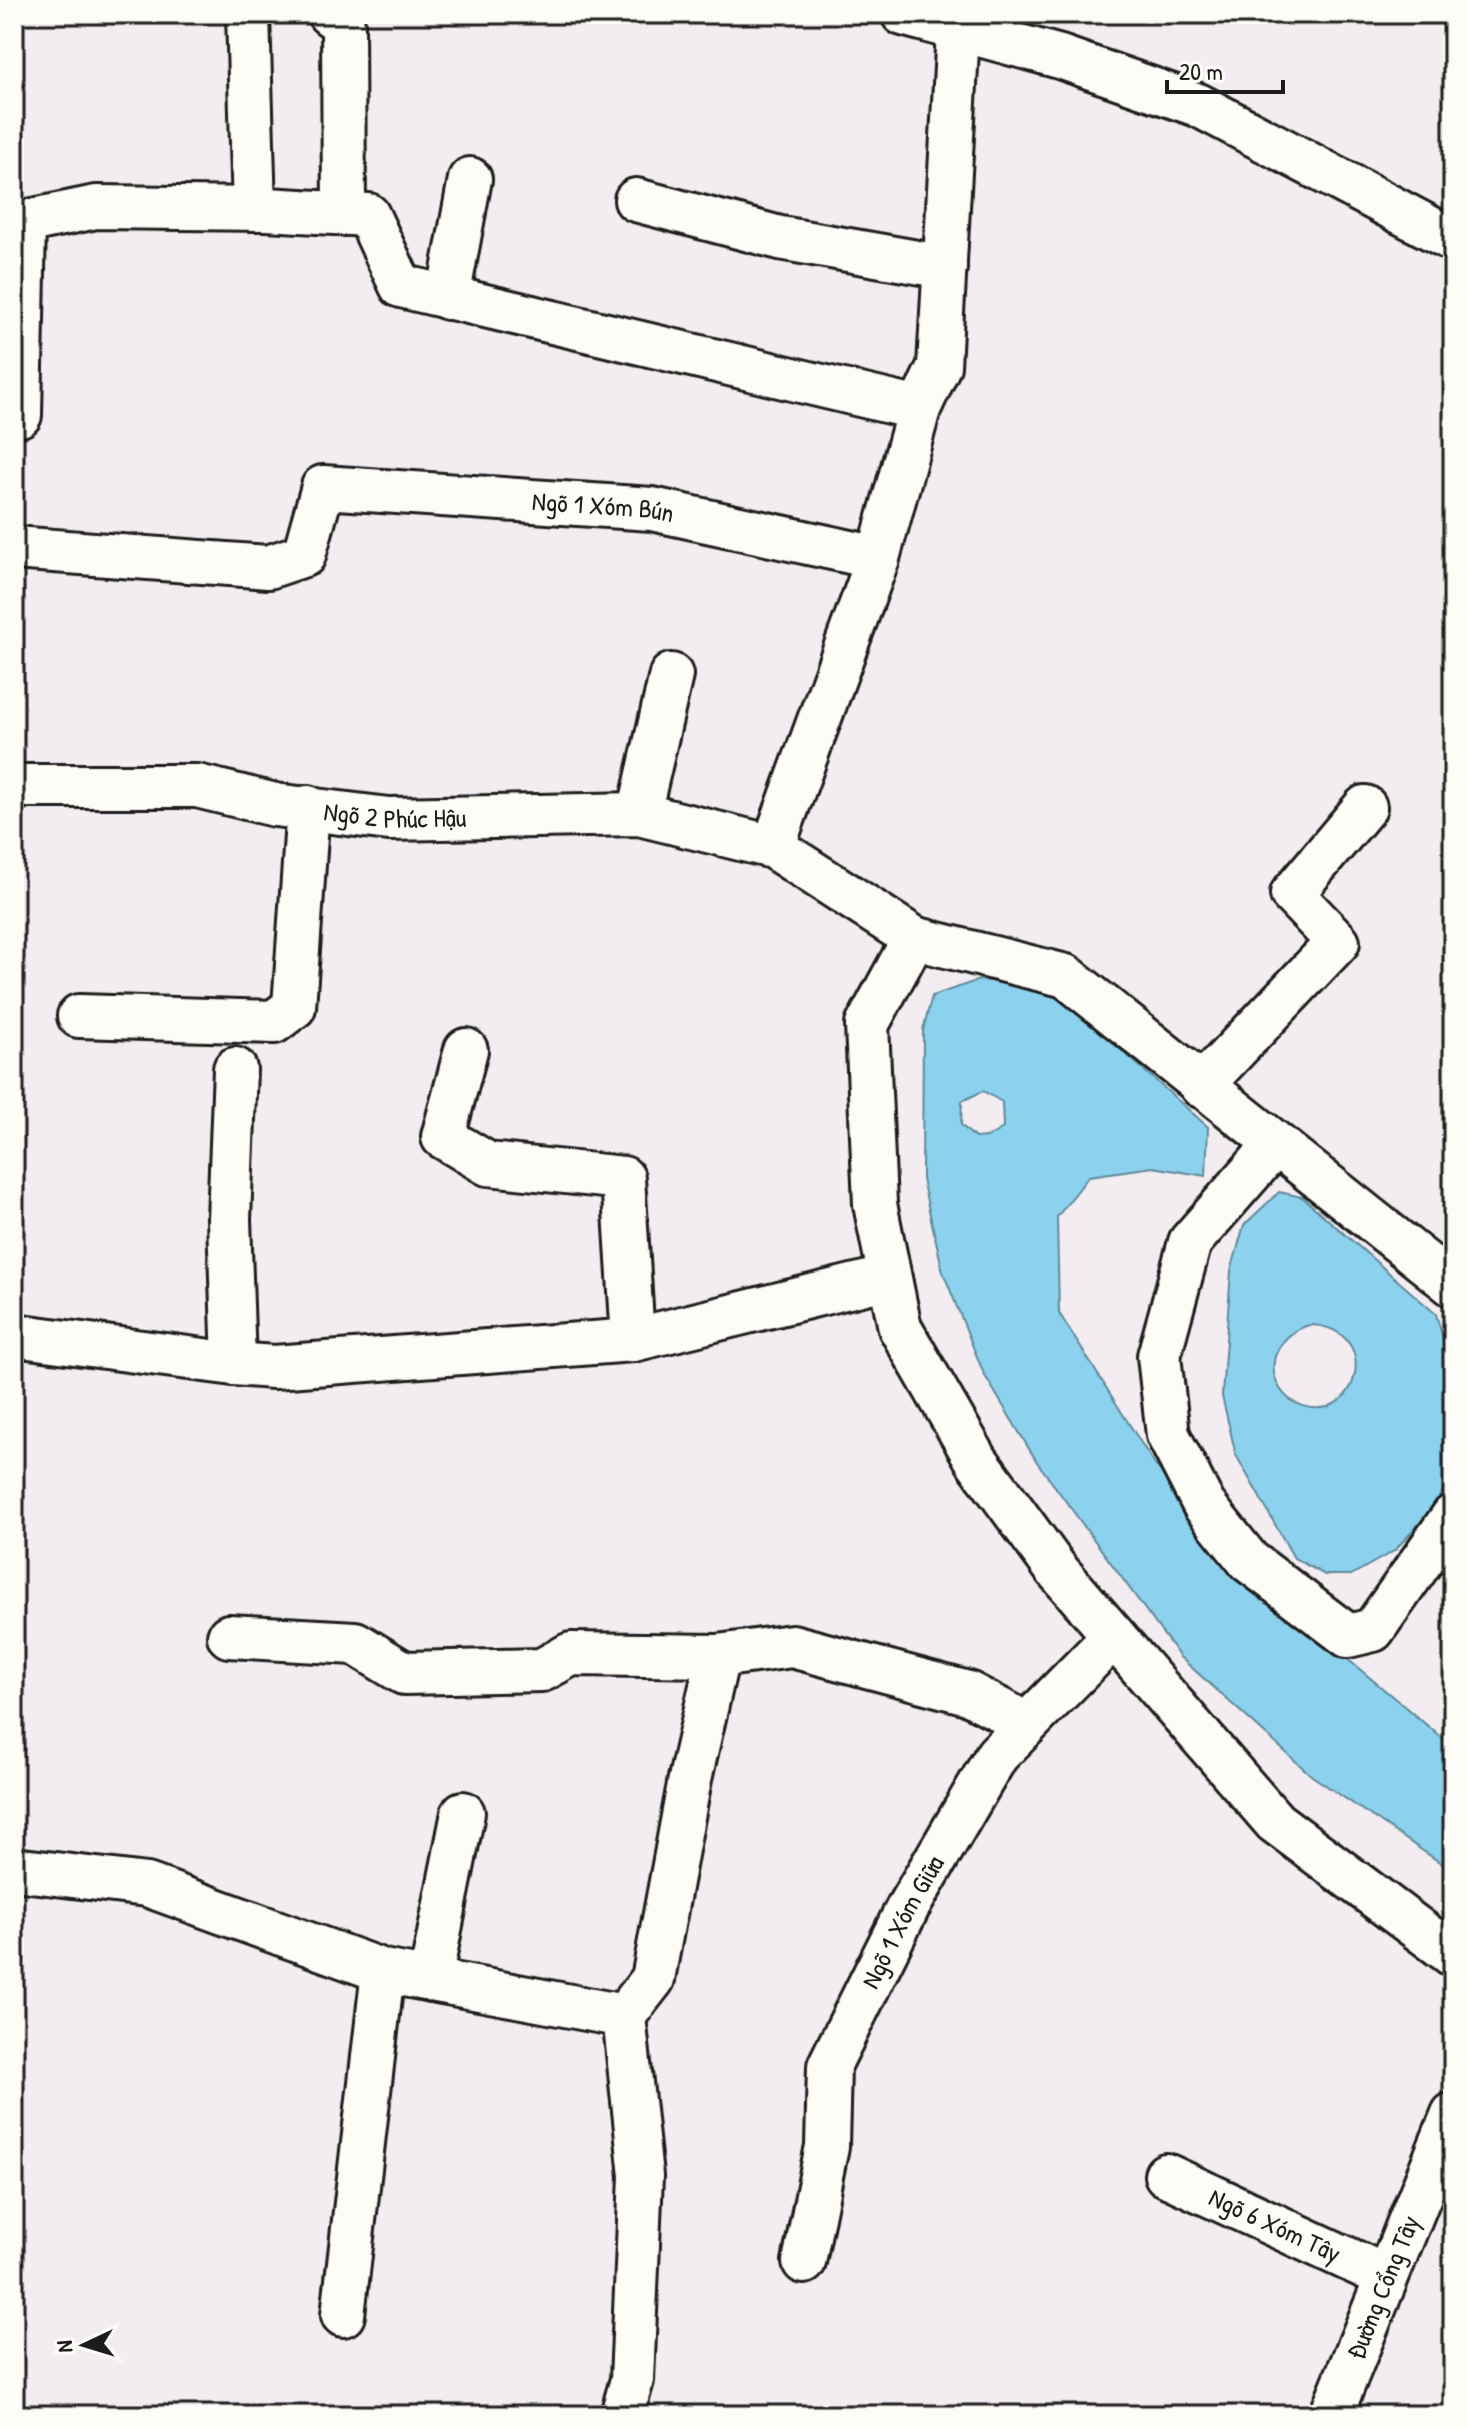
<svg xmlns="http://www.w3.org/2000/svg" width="1467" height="2429" font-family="'Patrick Hand',sans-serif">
	<rect width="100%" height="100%" fill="#f3ecf0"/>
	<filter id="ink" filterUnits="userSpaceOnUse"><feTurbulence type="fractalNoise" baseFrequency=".0125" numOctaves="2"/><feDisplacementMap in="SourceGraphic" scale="16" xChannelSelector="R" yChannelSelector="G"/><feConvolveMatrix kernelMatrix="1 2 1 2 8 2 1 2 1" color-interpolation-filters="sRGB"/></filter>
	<g filter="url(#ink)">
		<!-- water -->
		<path fill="#8cd2ee" stroke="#5f899a" stroke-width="2" fill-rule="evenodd" d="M 979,980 L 1035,984 L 1065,1000 L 1208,1127 L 1206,1176 L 1153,1167 L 1089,1176 L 1057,1217 L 1059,1313 L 1155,1465 L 1273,1597 L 1453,1747 L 1453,1871 L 1312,1776 L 1180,1657 L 1037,1462 L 984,1374 L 943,1272 L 922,1179 L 923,1030 L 932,996 ZM 983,1091 L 1002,1102 L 1003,1128 L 988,1137 L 975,1138 L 961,1125 L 962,1101 Z
			M 1279,1192 L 1302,1197 L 1436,1314 L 1453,1372 L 1453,1472 L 1432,1510 L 1394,1551 L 1351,1575 L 1325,1575 L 1294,1558 L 1236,1455 L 1222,1396 L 1231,1271 L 1244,1225 ZM 1309,1325 C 1382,1326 1361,1424 1303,1406 C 1293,1403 1284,1396 1279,1387 C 1264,1359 1283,1333 1309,1325 Z"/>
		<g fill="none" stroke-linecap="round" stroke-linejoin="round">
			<defs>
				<g id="minor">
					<path d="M 248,14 L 254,209"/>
					<path d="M 329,14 L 343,24 L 344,214"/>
					<path d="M 903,14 L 1060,57 L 1198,105 L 1453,240"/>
					<path d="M 636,200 L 780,238 L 945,267"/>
					<path d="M 14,224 L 96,207 L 267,209 L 368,215 L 401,286 L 919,409"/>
					<path d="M 448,298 L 470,179"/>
					<path d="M 20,415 L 24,223"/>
					<path id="s1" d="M 14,548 L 268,567 L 304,555 L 323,487 L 652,509 L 878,558"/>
					<path id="s2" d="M 14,786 L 197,786 L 275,805 L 389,819 L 639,814 L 773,847 L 914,938 L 1066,976 L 1453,1285"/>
					<path d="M 639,814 L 671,675"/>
					<path d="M 773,847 L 878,558 L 919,409 L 939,366 L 959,14"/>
					<path d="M 914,938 L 867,1025 L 875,1204 L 900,1328 L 977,1461 L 1056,1569 L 1275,1822 L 1453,1955"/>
					<path d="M 79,1016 L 274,1022 L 294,1007 L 308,807"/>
					<path d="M 466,1050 L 443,1137 L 488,1164 L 623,1178 L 633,1340"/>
					<path d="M 235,1069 L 229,1219 L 234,1364 L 274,1367 L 633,1340 L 889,1277"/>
					<path d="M 1201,1086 L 1338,942 L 1292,894 L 1365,807"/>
					<path d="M 1275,1145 L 1190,1242 L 1159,1356 L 1168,1435 L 1204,1505 L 1249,1561 L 1348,1636 L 1373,1630 L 1453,1516"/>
					<path d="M 14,1335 L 234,1364"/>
					<path d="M 229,1636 L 355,1643 L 404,1673 L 542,1670 L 571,1654 L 718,1656 L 792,1646 L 968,1693 L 1027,1724"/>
					<path d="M 14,1869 L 147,1885 L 383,1971 L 624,2016"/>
					<path d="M 430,1980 L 463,1813"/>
					<path id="s3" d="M 1166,2175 L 1385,2276"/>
					<path id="s4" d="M 804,2262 L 827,2146 L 829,2066 L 908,1907 L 997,1755 L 1114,1636"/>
					<path d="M 343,2315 L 383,1971"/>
					<path d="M 622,2415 L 632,2380 L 641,2176 L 624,2016 L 653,1979 L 690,1779 L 718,1656"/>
					<path id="s5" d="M 1331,2415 L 1453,2114"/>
				</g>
			</defs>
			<!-- minor casing -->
			<use href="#minor" stroke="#1c1c1c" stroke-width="48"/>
			<!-- minor -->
			<use href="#minor" stroke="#fdfcf7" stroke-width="42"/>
		</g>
	</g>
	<g text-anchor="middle" stroke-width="6" stroke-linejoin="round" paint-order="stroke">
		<!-- street labels -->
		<g font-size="26" fill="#1c1c1c" stroke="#fdfcf7">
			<text dy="9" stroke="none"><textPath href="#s1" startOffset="644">Ngõ 1 Xóm Bún</textPath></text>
			<text dy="9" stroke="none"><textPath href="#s2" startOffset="384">Ngõ 2 Phúc Hậu</textPath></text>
			<text dy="9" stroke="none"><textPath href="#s4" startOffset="360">Ngõ 1 Xóm Giữa</textPath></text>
			<text dy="9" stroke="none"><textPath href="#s3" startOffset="120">Ngõ 6 Xóm Tây</textPath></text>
			<text dy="9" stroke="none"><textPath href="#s5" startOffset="138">Đường Cổng Tây</textPath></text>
		</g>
	</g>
	<!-- margin -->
	<rect width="1467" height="2429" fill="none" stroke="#fdfcf7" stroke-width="48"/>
	<rect x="24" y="24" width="1419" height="2381" fill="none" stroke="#1c1c1c" stroke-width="3" filter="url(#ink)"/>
	<!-- north arrow -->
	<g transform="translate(84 2345) rotate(266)" stroke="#fdfcf7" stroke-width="6" paint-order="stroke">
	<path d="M0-6L14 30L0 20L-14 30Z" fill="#1c1c1c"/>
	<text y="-12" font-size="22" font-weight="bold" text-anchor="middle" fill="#1c1c1c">N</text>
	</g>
	<!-- scale -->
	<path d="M1167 80v12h116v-12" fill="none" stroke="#1c1c1c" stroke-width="4"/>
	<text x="1179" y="80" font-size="24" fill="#1c1c1c" stroke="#fdfcf7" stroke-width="6" paint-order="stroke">20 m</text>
</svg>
